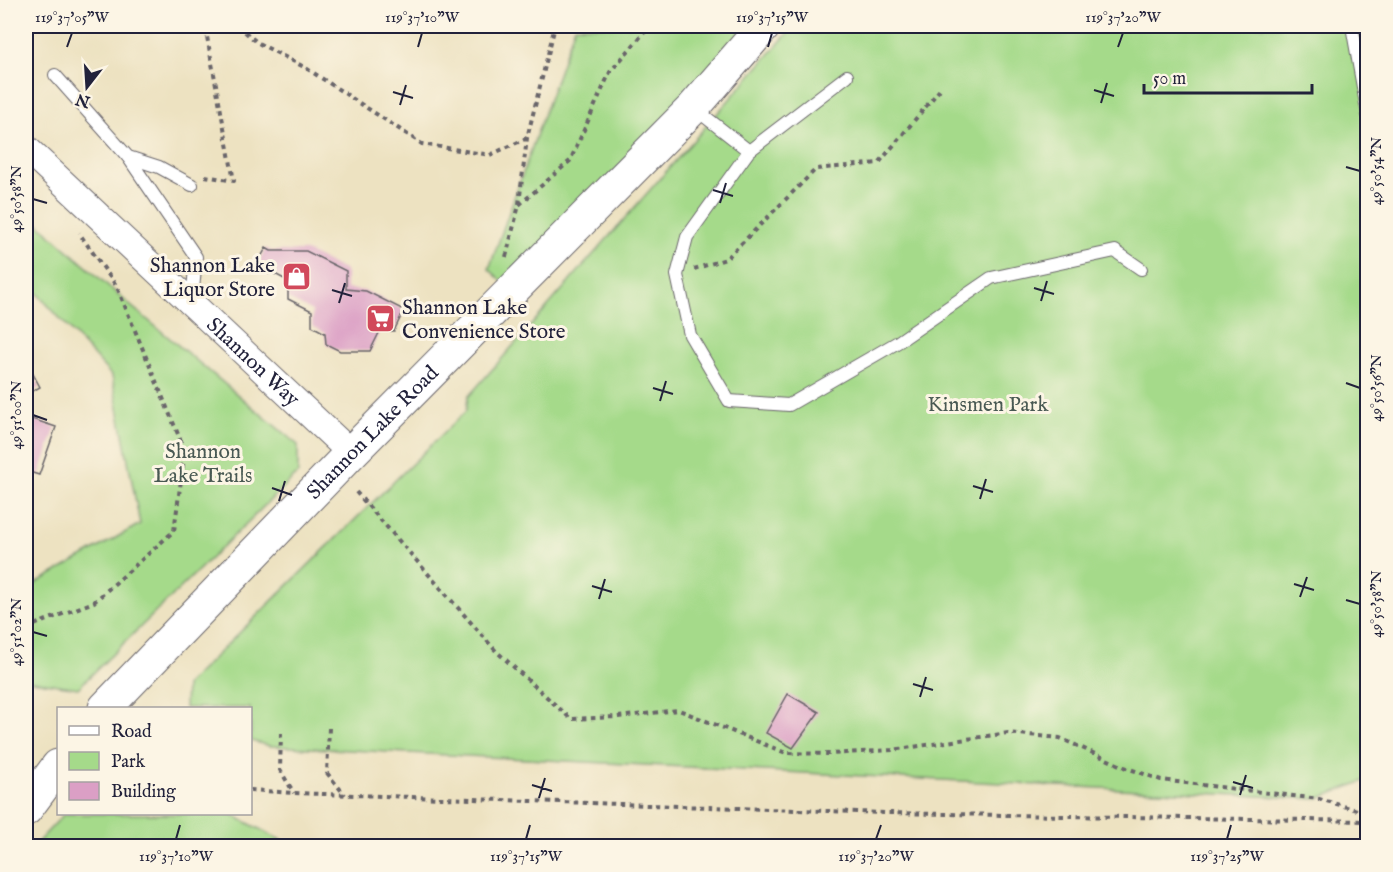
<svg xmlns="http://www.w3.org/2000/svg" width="1393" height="872" font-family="'IM FELL English',serif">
	<rect width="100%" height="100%" fill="#fcf5e5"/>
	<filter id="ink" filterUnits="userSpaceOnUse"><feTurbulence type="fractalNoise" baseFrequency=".0167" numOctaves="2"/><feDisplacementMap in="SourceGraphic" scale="12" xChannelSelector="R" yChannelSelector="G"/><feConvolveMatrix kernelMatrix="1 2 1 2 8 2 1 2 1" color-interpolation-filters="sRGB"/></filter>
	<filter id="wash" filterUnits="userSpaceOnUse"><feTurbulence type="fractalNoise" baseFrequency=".008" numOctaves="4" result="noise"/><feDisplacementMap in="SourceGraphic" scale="24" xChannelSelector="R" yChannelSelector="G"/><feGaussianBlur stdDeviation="1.35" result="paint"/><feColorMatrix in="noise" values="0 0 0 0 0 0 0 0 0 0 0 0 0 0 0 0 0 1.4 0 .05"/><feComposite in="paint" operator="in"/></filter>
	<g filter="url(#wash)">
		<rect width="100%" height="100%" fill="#ede2c1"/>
		<!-- green -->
		<path fill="#a5da8a" stroke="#647e62" stroke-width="1.5" d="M 575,26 L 753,26 L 507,286 L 489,269 Z
			M 794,26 L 1367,26 L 1367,780 L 1317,799 L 270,746 L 251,741 L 250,708 L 185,708 L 186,685 L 466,411 L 468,397 Z
			M 26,213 L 131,306 L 298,445 L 298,473 L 78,688 L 26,680 L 26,589 L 140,524 L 112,376 L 26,281 Z
			M 64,814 L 231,814 L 292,846 L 34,846 Z"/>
		<g id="blocks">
			<!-- building -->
			<path fill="#db9fc5" d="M 266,248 L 271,251 L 306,251 L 346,271 L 346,289 L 366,291 L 404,310 L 394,331 L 380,331 L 370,351 L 340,351 L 326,344 L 325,333 L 312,326 L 312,311 L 288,299 L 288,281 L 275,274 L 267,274 L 255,268 Z
				M 26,361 L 40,387 L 26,395 Z
				M 26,417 L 56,427 L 39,475 L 26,471 Z
				M 788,694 L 819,712 L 793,748 L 766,733 Z"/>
		</g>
	</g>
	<g filter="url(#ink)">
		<use href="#blocks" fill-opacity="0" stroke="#69656a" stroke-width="1.5"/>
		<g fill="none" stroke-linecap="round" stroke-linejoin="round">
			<defs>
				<path id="service" d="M 1352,26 L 1368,115
					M 55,75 L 128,157 L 196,257 L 192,301
					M 847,76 L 749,151 L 687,237 L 677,275 L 690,335 L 729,401 L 789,405 L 898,342 L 991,278 L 1115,251 L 1141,269
					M 694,108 L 749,151
					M 128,157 L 159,167 L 192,185"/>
				<g id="minor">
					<path id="s1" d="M 26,148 L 351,453"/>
				</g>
				<g id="secondary">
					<path id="s2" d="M 105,708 L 351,453 L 693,108 L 764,26"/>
					<path d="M 26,809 L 58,766"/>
				</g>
			</defs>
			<!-- service casing -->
			<use href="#service" stroke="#69656a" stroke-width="14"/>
			<!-- minor casing -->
			<use href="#minor" stroke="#69656a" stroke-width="28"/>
			<!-- secondary casing -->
			<use href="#secondary" stroke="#69656a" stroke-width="35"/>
			<!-- path -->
			<path stroke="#69656a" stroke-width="4" stroke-dasharray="4.5 4.5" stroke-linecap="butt" d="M 238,26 L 258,43 L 306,68 L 422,144 L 490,155 L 527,138
				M 205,176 L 234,181 L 205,26
				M 519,204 L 527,138 L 555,26
				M 506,257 L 519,205 L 570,161 L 610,72 L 650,26
				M 694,269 L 726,259 L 816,169 L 879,163 L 942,87
				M 356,492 L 496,651 L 571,719 L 617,717 L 679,710 L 786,753 L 830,754 L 892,750 L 1008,733 L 1060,738 L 1124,767 L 1161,780 L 1319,799 L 1368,813
				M 26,628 L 94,602 L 174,531 L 185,451 L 117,287 L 79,233
				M 329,728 L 327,773 L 345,795
				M 281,733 L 280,770 L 294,793
				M 250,790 L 294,793 L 886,813 L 1368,821"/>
			<!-- service -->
			<use href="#service" stroke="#fff" stroke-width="12"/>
			<!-- minor -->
			<use href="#minor" stroke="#fff" stroke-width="26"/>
			<!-- secondary -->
			<use href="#secondary" stroke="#fff" stroke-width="33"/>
		</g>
	</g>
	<!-- ticks -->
	<path fill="none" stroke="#22223b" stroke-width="2" d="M 67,47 L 72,33M 418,47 L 422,33M 768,47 L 772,33M 1118,47 L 1123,33M 1094,90 L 1114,96M 393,92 L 413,98M 1101,103 L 1107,83M 400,105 L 406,85M 1346,167 L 1360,171M 713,190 L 733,196M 33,199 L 47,203M 720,203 L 726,183M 1034,288 L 1054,294M 332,290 L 352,296M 1041,301 L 1047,281M 339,303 L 345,283M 1346,383 L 1360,388M 653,388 L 673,394M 660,401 L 666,381M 33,415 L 47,420M 973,486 L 993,492M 272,488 L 292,495M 980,499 L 986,479M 279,501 L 285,481M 1294,584 L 1314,590M 592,586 L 612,592M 1300,597 L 1307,577M 599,599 L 605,579M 1346,600 L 1360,604M 33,632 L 47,636M 913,684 L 933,690M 920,697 L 926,677M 1233,782 L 1253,788M 532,785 L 552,791M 1240,795 L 1246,775M 539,798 L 545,778M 176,839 L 180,825M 526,839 L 530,825M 876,839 L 881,825M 1227,839 L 1231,825"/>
	<!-- icons -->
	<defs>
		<symbol id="shop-square" viewBox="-11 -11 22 22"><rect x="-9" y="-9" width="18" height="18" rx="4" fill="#d1495b" stroke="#fcf5e5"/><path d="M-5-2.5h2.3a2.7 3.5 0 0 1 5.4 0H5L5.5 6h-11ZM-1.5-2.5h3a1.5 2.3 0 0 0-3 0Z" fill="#fff"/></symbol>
		<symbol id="supermarket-square" viewBox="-11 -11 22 22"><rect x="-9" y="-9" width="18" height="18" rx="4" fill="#d1495b" stroke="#fcf5e5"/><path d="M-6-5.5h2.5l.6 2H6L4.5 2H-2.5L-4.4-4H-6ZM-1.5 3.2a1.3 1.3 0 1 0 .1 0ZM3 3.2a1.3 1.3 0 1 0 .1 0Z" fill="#fff"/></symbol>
	</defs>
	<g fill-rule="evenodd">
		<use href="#shop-square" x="280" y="260" width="33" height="33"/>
		<use href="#supermarket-square" x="364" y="302" width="33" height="33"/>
	</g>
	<g text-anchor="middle" stroke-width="6" stroke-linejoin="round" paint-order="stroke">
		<!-- poi labels -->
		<g font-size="21" fill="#22223b" stroke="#fcf5e5" text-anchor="end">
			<text x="275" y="272">Shannon Lake<tspan x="275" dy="24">Liquor Store</tspan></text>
			<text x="402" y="314" text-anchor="start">Shannon Lake<tspan x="402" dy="24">Convenience Store</tspan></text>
		</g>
		<!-- street labels -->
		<g font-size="21" fill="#22223b" stroke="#fcf5e5">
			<text dy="7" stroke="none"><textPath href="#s1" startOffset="312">Shannon Way</textPath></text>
			<text dy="7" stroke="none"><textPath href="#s2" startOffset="384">Shannon Lake Road</textPath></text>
		</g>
		<!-- park labels -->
		<g font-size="21" fill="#495953" stroke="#fcf5e5">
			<text x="988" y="411">Kinsmen Park</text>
			<text x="203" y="458">Shannon<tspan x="203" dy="24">Lake Trails</tspan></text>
		</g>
	</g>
	<!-- margin -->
	<rect width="1393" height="872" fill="none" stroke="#fcf5e5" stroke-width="66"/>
	<!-- legend -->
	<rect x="57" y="707" width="195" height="108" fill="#fcf5e5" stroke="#a5a1a1" stroke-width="1.5"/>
	<rect x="69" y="726" width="30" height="9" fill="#ffffff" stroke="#a5a1a1" stroke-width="1.5"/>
	<text x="111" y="737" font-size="18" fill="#22223b">Road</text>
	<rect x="69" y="752" width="30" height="18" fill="#a5da8a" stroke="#a5a1a1" stroke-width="1.5"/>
	<text x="111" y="767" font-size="18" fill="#22223b">Park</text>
	<rect x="69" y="782" width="30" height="18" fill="#db9fc5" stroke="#a5a1a1" stroke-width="1.5"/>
	<text x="111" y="797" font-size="18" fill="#22223b">Building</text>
	<!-- north arrow -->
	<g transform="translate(87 87) rotate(197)" stroke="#fcf5e5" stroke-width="4.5" paint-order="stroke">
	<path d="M0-4.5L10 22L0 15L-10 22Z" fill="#22223b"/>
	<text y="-9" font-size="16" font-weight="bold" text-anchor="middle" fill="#22223b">N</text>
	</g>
	<!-- scale -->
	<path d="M1144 84v9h168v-9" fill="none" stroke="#22223b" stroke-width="3"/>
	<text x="1153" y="84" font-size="18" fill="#22223b" stroke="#fcf5e5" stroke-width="4.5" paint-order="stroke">50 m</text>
	<rect x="33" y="33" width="1327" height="806" fill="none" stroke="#22223b" stroke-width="2"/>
	<g font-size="15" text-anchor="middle" fill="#22223b">
		<text x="72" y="22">119°37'05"W</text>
		<text x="422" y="22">119°37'10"W</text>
		<text x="772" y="22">119°37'15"W</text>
		<text x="1123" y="22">119°37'20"W</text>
		<text transform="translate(1376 171) rotate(-90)" y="5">49°50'54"N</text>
		<text transform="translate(16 199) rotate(-90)" y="5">49°50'58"N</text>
		<text transform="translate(1376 388) rotate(-90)" y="5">49°50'56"N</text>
		<text transform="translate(16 415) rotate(-90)" y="5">49°51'00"N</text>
		<text transform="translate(1376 604) rotate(-90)" y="5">49°50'58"N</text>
		<text transform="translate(16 632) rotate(-90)" y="5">49°51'02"N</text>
		<text x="176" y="861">119°37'10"W</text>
		<text x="526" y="861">119°37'15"W</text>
		<text x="876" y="861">119°37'20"W</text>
		<text x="1227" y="861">119°37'25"W</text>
	</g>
</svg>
